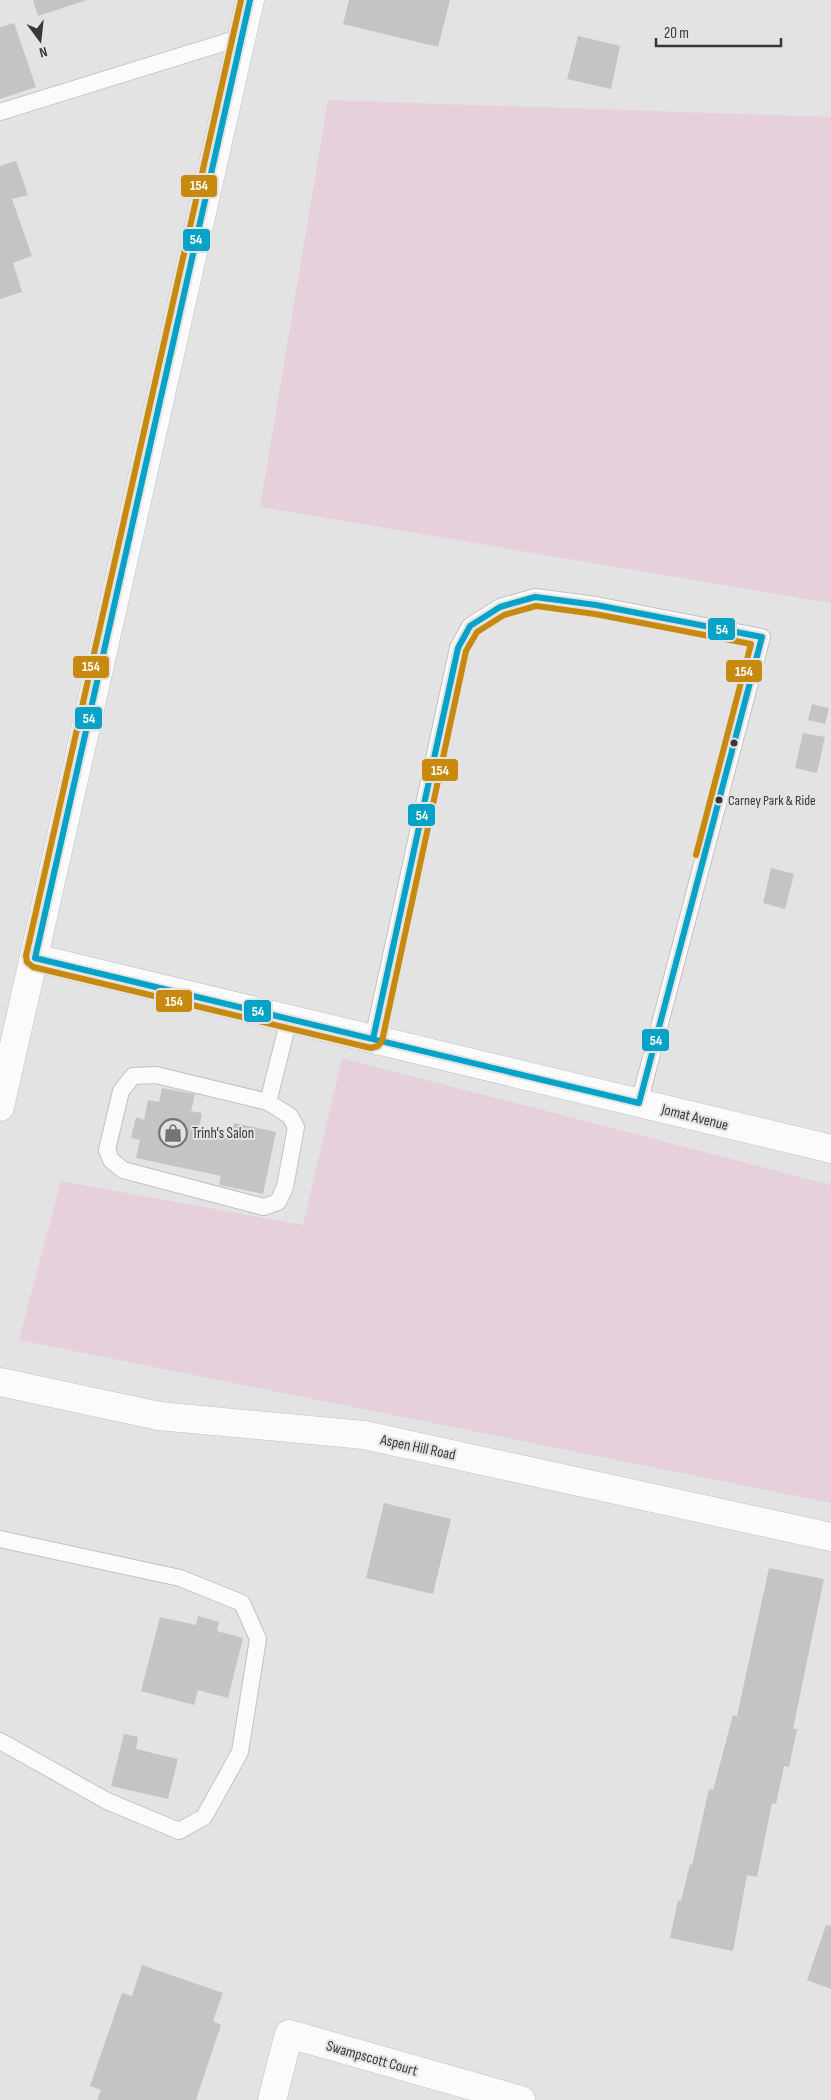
<svg xmlns="http://www.w3.org/2000/svg" width="831" height="2100" font-family="'Sofia Sans Condensed',sans-serif">
	<rect width="100%" height="100%" fill="#e4e3e3"/>
	<!-- green -->
	<path fill="#e6d0db" d="M 328,100 L 831,117 L 831,603 L 260,507 Z
		M 342,1058 L 831,1185 L 831,1503 L 19,1340 L 61,1181 L 303,1225 Z"/>
	<!-- building -->
	<path fill="#c5c4c4" d="M 33,0 L 87,0 L 38,16 Z
		M 349,0 L 450,0 L 438,47 L 343,24 Z
		M 14,23 L 36,87 L 0,99 L 0,27 Z
		M 578,36 L 620,46 L 611,89 L 567,79 Z
		M 16,161 L 28,195 L 12,199 L 32,256 L 13,263 L 22,292 L 0,299 L 0,166 Z
		M 812,704 L 829,708 L 825,724 L 808,720 Z
		M 803,733 L 825,737 L 817,773 L 795,768 Z
		M 771,868 L 794,874 L 785,909 L 763,903 Z
		M 162,1088 L 195,1094 L 191,1111 L 202,1113 L 198,1132 L 231,1139 L 234,1123 L 276,1132 L 263,1194 L 219,1185 L 221,1176 L 136,1158 L 140,1140 L 131,1138 L 136,1117 L 144,1120 L 148,1100 L 159,1102 Z
		M 384,1503 L 451,1519 L 433,1594 L 366,1578 Z
		M 769,1568 L 824,1579 L 793,1729 L 797,1729 L 789,1767 L 784,1766 L 776,1804 L 772,1803 L 757,1877 L 747,1875 L 733,1951 L 670,1938 L 678,1900 L 681,1901 L 690,1864 L 692,1865 L 709,1789 L 713,1790 L 733,1715 L 737,1716 Z
		M 198,1616 L 219,1622 L 217,1631 L 243,1638 L 228,1698 L 198,1690 L 194,1705 L 141,1691 L 160,1617 L 196,1625 Z
		M 124,1734 L 138,1737 L 136,1749 L 178,1759 L 168,1799 L 111,1786 Z
		M 826,1925 L 831,1926 L 831,1989 L 807,1980 Z
		M 142,1965 L 223,1993 L 213,2021 L 221,2025 L 196,2100 L 97,2100 L 101,2090 L 90,2086 L 122,1993 L 132,1996 Z"/>
	<g fill="none" stroke-linecap="round" stroke-linejoin="round">
		<defs>
			<path id="service" d="M 0,112 L 242,37
				M 373,1039 L 458,648 L 470,626 L 500,607 L 535,597 L 596,605 L 762,637 L 639,1103
				M 156,1075 L 268,1102 L 290,1116 L 296,1127 L 285,1187 L 278,1202 L 264,1207 L 123,1170 L 111,1160 L 107,1150 L 121,1091 L 133,1076 Z
				M 268,1102 L 289,1019
				M 0,1539 L 180,1578 L 242,1603 L 258,1639 L 240,1752 L 204,1817 L 179,1831 L 107,1801 L 0,1741"/>
			<path id="minor" d="M 35,958 L 831,1149
				M 0,1382 L 159,1416 L 364,1435 L 831,1537
				M 272,2100 L 289,2034 L 521,2100"/>
			<path id="secondary" d="M 0,1107 L 250,0"/>
		</defs>
		<!-- service casing -->
		<use href="#service" stroke="#c3c1c2" stroke-width="18"/>
		<!-- minor casing -->
		<use href="#minor" stroke="#c3c1c2" stroke-width="29"/>
		<!-- secondary casing -->
		<use href="#secondary" stroke="#c3c1c2" stroke-width="29"/>
		<!-- service -->
		<use href="#service" stroke="#fbfbfb" stroke-width="16"/>
		<!-- minor -->
		<use href="#minor" stroke="#fbfbfb" stroke-width="28"/>
		<!-- secondary -->
		<use href="#secondary" stroke="#fbfbfb" stroke-width="28"/>
		<defs>
			<path id="bus-1" d="M 35,958 L 639,1103 L 762,637 L 596,605 L 535,597 L 500,607 L 470,626 L 458,648 L 373,1039
				M 35,958 L 250,0"/>
			<path id="bus-2" d="M 241,0 L 26,956 L 27,962 L 33,967 L 371,1048 L 378,1046 L 382,1041 L 466,651 L 477,632 L 504,615 L 536,606 L 595,614 L 751,644 L 696,855"/>
		</defs>
		<!-- bus-1 casing -->
		<use href="#bus-1" stroke="#e5e2e3" stroke-width="10"/>
		<!-- bus-2 casing -->
		<use href="#bus-2" stroke="#e5e2e3" stroke-width="10"/>
		<!-- bus-1 -->
		<use href="#bus-1" stroke="#03a3c7" stroke-width="6"/>
		<!-- bus-2 -->
		<use href="#bus-2" stroke="#c88a0e" stroke-width="6"/>
	</g>
	<!-- icons -->
	<defs>
		<symbol id="shop-ring" viewBox="-11 -11 22 22"><circle r="9.5" fill="#e5e2e3" stroke="#757474" stroke-width="1.5"/><path d="M-5-2.5h2.3a2.7 3.5 0 0 1 5.4 0H5L5.5 6h-11ZM-1.5-2.5h3a1.5 2.3 0 0 0-3 0Z" fill="#757474"/></symbol>
	</defs>
	<g fill-rule="evenodd">
		<use href="#shop-ring" x="157" y="1117" width="32" height="32"/>
	</g>
	<!-- markers -->
	<g fill="#393839" stroke="#e5e2e3" stroke-width="2">
		<circle cx="734" cy="743" r="4.5"/>
		<circle cx="719" cy="800" r="4.5"/>
	</g>
	<g text-anchor="middle" stroke-width="4" stroke-linejoin="round" paint-order="stroke">
		<!-- bus labels -->
		<g font-size="14" fill="#393839" stroke="#e5e2e3" text-anchor="start">
			<text x="728" y="805">Carney Park &amp; Ride</text>
		</g>
		<!-- street labels -->
		<g font-size="15" fill="#393839" stroke="#e5e2e3">
			<text transform="translate(695 1117) rotate(14)" y="5">Jomat Avenue</text>
			<text transform="translate(418 1447) rotate(12)" y="5">Aspen Hill Road</text>
			<text transform="translate(372 2058) rotate(16)" y="5">Swampscott Court</text>
		</g>
		<!-- poi labels -->
		<g font-size="15" fill="#393839" stroke="#e5e2e3" text-anchor="start">
			<text x="192" y="1138">Trinh's Salon</text>
		</g>
	</g>
	<g stroke="#e5e2e3" stroke-width="2">
		<rect x="180" y="174" width="38" height="24" rx="5" fill="#c88a0e"/>
		<rect x="182" y="228" width="29" height="24" rx="5" fill="#03a3c7"/>
		<rect x="707" y="617" width="29" height="24" rx="5" fill="#03a3c7"/>
		<rect x="72" y="655" width="38" height="24" rx="5" fill="#c88a0e"/>
		<rect x="725" y="659" width="38" height="24" rx="5" fill="#c88a0e"/>
		<rect x="74" y="706" width="29" height="24" rx="5" fill="#03a3c7"/>
		<rect x="421" y="758" width="38" height="24" rx="5" fill="#c88a0e"/>
		<rect x="407" y="803" width="29" height="24" rx="5" fill="#03a3c7"/>
		<rect x="155" y="989" width="38" height="24" rx="5" fill="#c88a0e"/>
		<rect x="243" y="999" width="29" height="24" rx="5" fill="#03a3c7"/>
		<rect x="641" y="1028" width="29" height="24" rx="5" fill="#03a3c7"/>
	</g>
	<g font-size="14" text-anchor="middle" font-weight="bold" fill="#fff">
		<text x="199" y="190">154</text>
		<text x="196" y="244">54</text>
		<text x="722" y="634">54</text>
		<text x="91" y="671">154</text>
		<text x="744" y="676">154</text>
		<text x="89" y="723">54</text>
		<text x="440" y="775">154</text>
		<text x="422" y="820">54</text>
		<text x="174" y="1006">154</text>
		<text x="258" y="1016">54</text>
		<text x="656" y="1045">54</text>
	</g>
	<!-- north arrow -->
	<g transform="translate(40 40) rotate(165)" stroke="#e5e2e3" stroke-width="4" paint-order="stroke">
	<path d="M0-4L9 19L0 12L-9 19Z" fill="#393839"/>
	<text y="-8" font-size="14" font-weight="bold" text-anchor="middle" fill="#393839">N</text>
	</g>
	<!-- scale -->
	<path d="M656 38v8h125v-8" fill="none" stroke="#393839" stroke-width="2.5"/>
	<text x="664" y="38" font-size="15" fill="#393839" stroke="#e5e2e3" stroke-width="4" paint-order="stroke">20 m</text>
</svg>
